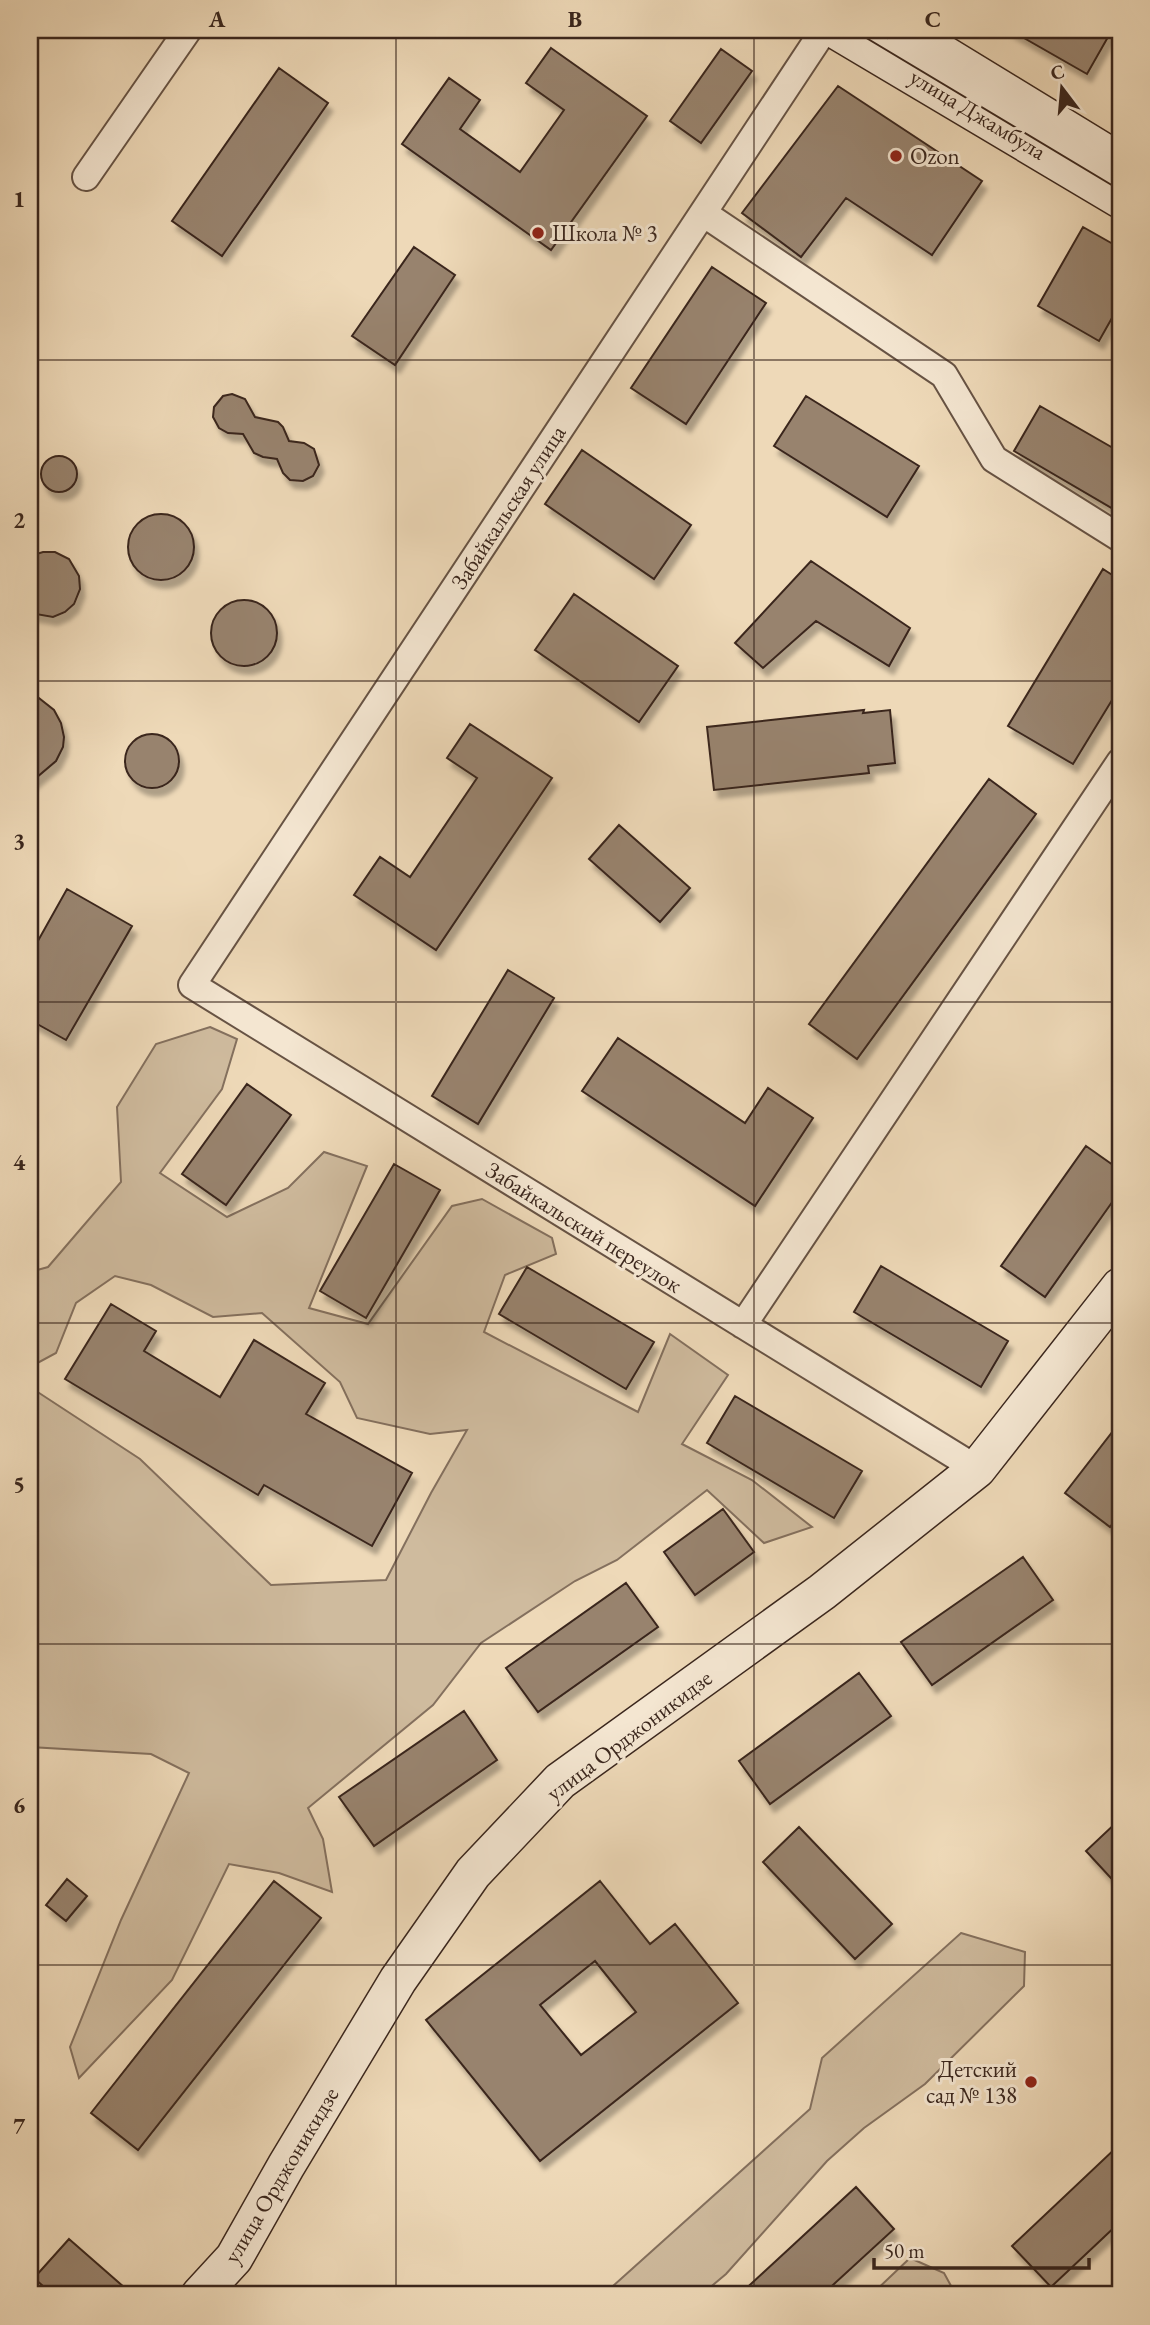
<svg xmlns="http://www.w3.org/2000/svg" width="1150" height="2325" font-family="'EB Garamond',serif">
	<defs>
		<filter id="shadow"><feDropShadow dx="4.5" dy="8" stdDeviation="2" flood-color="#0004"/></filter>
	</defs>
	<rect width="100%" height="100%" fill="#eed9b8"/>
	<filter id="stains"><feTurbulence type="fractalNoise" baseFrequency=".00286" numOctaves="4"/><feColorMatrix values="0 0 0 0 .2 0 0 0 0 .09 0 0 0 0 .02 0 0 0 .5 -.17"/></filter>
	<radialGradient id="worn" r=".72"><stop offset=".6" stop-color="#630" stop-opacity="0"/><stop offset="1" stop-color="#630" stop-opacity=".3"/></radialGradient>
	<!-- green -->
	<path fill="#cfbb9e" stroke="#84705e" stroke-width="2" d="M 210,1027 L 237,1039 L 222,1089 L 160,1173 L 227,1217 L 288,1188 L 324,1152 L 367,1166 L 309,1308 L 368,1324 L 452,1206 L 482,1199 L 552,1238 L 556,1254 L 505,1275 L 484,1332 L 638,1412 L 670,1334 L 728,1375 L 682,1444 L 752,1480 L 812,1527 L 764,1543 L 707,1490 L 617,1560 L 575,1581 L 481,1643 L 433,1705 L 308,1808 L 323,1839 L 332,1892 L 279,1873 L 229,1864 L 172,1980 L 79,2078 L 70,2047 L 121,1920 L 189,1773 L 151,1754 L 30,1747 L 30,1387 L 140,1459 L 271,1585 L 386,1580 L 431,1493 L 467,1430 L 430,1434 L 357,1418 L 340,1382 L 262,1313 L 213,1317 L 151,1285 L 115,1276 L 76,1303 L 56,1353 L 30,1367 L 30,1272 L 48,1267 L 121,1182 L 117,1107 L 156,1044 Z
		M 961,1933 L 1025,1952 L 1024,1986 L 925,2084 L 864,2128 L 827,2161 L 726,2274 L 701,2295 L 603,2295 L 810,2109 L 822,2058 Z
		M 910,2258 L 944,2273 L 956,2295 L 871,2295 Z"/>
	<!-- building -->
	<path fill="#98836e" stroke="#3a261d" stroke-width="2" fill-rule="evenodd" filter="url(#shadow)" d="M 1010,30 L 1112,30 L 1087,74 Z
		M 551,48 L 647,116 L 551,250 L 402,144 L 449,78 L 480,100 L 460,129 L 520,172 L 564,110 L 526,83 Z
		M 721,49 L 752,71 L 701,143 L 670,121 Z
		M 279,68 L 328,103 L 222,256 L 172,221 Z
		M 838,86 L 982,181 L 932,255 L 846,198 L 801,257 L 742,213 Z
		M 1083,227 L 1120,248 L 1120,323 L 1112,318 L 1099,341 L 1038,306 Z
		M 414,247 L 455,275 L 395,365 L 352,336 Z
		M 712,267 L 766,303 L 686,424 L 631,388 Z
		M 232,394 L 245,399 L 255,417 L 278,422 L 283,427 L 289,441 L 304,443 L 314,449 L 319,465 L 313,476 L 303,481 L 290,480 L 283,473 L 277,459 L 263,457 L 254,453 L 243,434 L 228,433 L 219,428 L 213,417 L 214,407 L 223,396 Z
		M 806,396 L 919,466 L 887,517 L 774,446 Z
		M 1040,406 L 1120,452 L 1120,513 L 1014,451 Z
		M 582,450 L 691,525 L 654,579 L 545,504 Z
		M41 474a18 18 0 1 1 36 0a18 18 0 1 1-36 0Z
		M128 547a33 33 0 1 1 66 0a33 33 0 1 1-66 0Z
		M 43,552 L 55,552 L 69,559 L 79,576 L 80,589 L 74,604 L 65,612 L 53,617 L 30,613 L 30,556 Z
		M 811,561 L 910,628 L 889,666 L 816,621 L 763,668 L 735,643 Z
		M 1103,569 L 1120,580 L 1120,687 L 1073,764 L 1008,726 Z
		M 574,594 L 678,666 L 639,722 L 535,650 Z
		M211 633a33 33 0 1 1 66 0a33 33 0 1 1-66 0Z
		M 30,691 L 54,710 L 61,723 L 64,737 L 63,747 L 56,761 L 30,783 Z
		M 864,710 L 863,713 L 890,710 L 895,763 L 868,766 L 869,773 L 714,790 L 707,727 Z
		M 470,724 L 552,778 L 436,950 L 354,895 L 380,857 L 410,877 L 477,778 L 447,758 Z
		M125 761a27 27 0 1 1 54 0a27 27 0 1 1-54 0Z
		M 989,779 L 1036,814 L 857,1059 L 809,1024 Z
		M 619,825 L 690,888 L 660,922 L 589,859 Z
		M 67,889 L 132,926 L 66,1040 L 30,1020 L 30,955 Z
		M 508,970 L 554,998 L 478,1124 L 432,1096 Z
		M 618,1038 L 745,1123 L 768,1088 L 813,1118 L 755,1206 L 582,1091 Z
		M 247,1084 L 291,1115 L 226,1205 L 182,1174 Z
		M 1086,1146 L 1120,1170 L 1120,1191 L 1045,1297 L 1001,1266 Z
		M 394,1164 L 440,1190 L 366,1318 L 320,1291 Z
		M 881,1266 L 1008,1341 L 981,1387 L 854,1312 Z
		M 527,1267 L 654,1342 L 626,1389 L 499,1314 Z
		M 111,1304 L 156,1331 L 144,1351 L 220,1397 L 254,1340 L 325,1383 L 306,1414 L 412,1473 L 372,1546 L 264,1485 L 258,1495 L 65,1379 Z
		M 735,1396 L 862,1471 L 834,1518 L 707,1443 Z
		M 1120,1422 L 1120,1514 L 1110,1527 L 1065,1493 Z
		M 723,1509 L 754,1552 L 695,1595 L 664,1552 Z
		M 1023,1557 L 1053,1600 L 932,1685 L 901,1642 Z
		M 626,1583 L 658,1627 L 538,1712 L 506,1668 Z
		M 859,1673 L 891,1716 L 770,1804 L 739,1761 Z
		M 464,1711 L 497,1760 L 374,1846 L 339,1797 Z
		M 1120,1819 L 1120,1888 L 1086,1851 Z
		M 799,1827 L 892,1924 L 855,1959 L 763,1862 Z
		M 67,1879 L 87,1896 L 66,1921 L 46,1905 Z
		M 274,1881 L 321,1918 L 138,2150 L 91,2113 Z
		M 600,1881 L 650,1944 L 675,1924 L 738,2003 L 540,2161 L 426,2020 ZM 595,1961 L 636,2012 L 581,2055 L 540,2005 Z
		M 1120,2144 L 1120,2222 L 1051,2287 L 1012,2246 Z
		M 856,2187 L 894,2229 L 822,2295 L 739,2295 Z
		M 69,2239 L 133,2295 L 53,2295 L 34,2278 Z"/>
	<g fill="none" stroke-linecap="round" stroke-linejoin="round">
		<defs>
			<path id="street" d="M 824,30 L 192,985 L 977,1469
				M 86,177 L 188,30
				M 703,213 L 944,375 L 994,459 L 1120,538
				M 743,1325 L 1120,762"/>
			<path id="secondary" d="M 836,30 L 1120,199
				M 904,30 L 1120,162
				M 200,2295 L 234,2258 L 286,2166 L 398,1980 L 473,1873 L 560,1781 L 822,1592 L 977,1469 L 1120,1287"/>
		</defs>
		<!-- street casing -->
		<use href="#street" stroke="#675344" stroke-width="30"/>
		<!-- secondary casing -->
		<use href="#secondary" stroke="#3a261d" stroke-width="40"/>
		<!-- street -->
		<use href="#street" stroke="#f4e6d1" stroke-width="26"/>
		<!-- secondary -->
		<use href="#secondary" stroke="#f4e6d1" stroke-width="37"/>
		<!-- tram -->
		<path stroke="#3a261d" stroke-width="2" d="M 853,30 L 1120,190"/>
	</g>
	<!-- grid -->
	<path fill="none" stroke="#3a261d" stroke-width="2" stroke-opacity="0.55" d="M 396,30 L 396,2295M 754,30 L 754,2295M 30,360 L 1120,360M 30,681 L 1120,681M 30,1002 L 1120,1002M 30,1323 L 1120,1323M 30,1644 L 1120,1644M 30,1965 L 1120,1965"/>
	<!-- markers -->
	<g fill="#8f2418" stroke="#f4e6d1" stroke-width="2.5">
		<circle cx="896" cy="156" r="7"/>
		<circle cx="538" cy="233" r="7"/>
		<circle cx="1031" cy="2082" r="7"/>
	</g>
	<g text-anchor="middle" stroke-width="6" stroke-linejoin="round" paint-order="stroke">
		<!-- street labels -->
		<g font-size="23" fill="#3a261d" stroke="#f4e6d1">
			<text transform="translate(978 114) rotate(31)" y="8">улица Джамбула</text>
			<text transform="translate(508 507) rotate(-57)" y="8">Забайкальская улица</text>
			<text transform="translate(584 1227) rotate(32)" y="8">Забайкальский переулок</text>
			<text transform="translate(629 1735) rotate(-37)" y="8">улица Орджоникидзе</text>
			<text transform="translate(281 2175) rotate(-59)" y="8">улица Орджоникидзе</text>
		</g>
		<!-- poi labels -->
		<g font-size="23" fill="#3a261d" stroke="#f4e6d1" text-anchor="start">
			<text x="910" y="164">Ozon</text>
			<text x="552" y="241">Школа № 3</text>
			<text x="1017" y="2077" text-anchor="end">Детский<tspan x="1017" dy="26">сад № 138</tspan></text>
		</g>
	</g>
	<!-- margin -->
	<rect width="1150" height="2325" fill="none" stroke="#eed9b8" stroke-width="77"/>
	<!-- north arrow -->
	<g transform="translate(1062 88) rotate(344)" stroke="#f4e6d1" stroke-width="5" paint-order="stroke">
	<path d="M0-5L12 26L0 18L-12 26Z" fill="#3a261d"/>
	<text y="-10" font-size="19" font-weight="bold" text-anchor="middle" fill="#3a261d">С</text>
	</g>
	<!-- scale -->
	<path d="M874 2258v10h215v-10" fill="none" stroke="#3a261d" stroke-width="3.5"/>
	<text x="884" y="2258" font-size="21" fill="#3a261d" stroke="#f4e6d1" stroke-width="5" paint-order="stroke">50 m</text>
	<rect x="38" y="38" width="1074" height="2248" fill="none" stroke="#3a261d" stroke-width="2.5"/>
	<g font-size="23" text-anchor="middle" font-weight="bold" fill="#3a261d">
		<text x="217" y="27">A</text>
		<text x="575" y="27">B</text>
		<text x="933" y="27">C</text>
		<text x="19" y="207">1</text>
		<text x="19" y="528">2</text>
		<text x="19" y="849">3</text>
		<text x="19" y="1170">4</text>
		<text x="19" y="1492">5</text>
		<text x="19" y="1813">6</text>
		<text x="19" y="2134">7</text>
	</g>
	<rect width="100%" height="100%" filter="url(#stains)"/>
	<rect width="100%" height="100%" fill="url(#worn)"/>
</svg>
